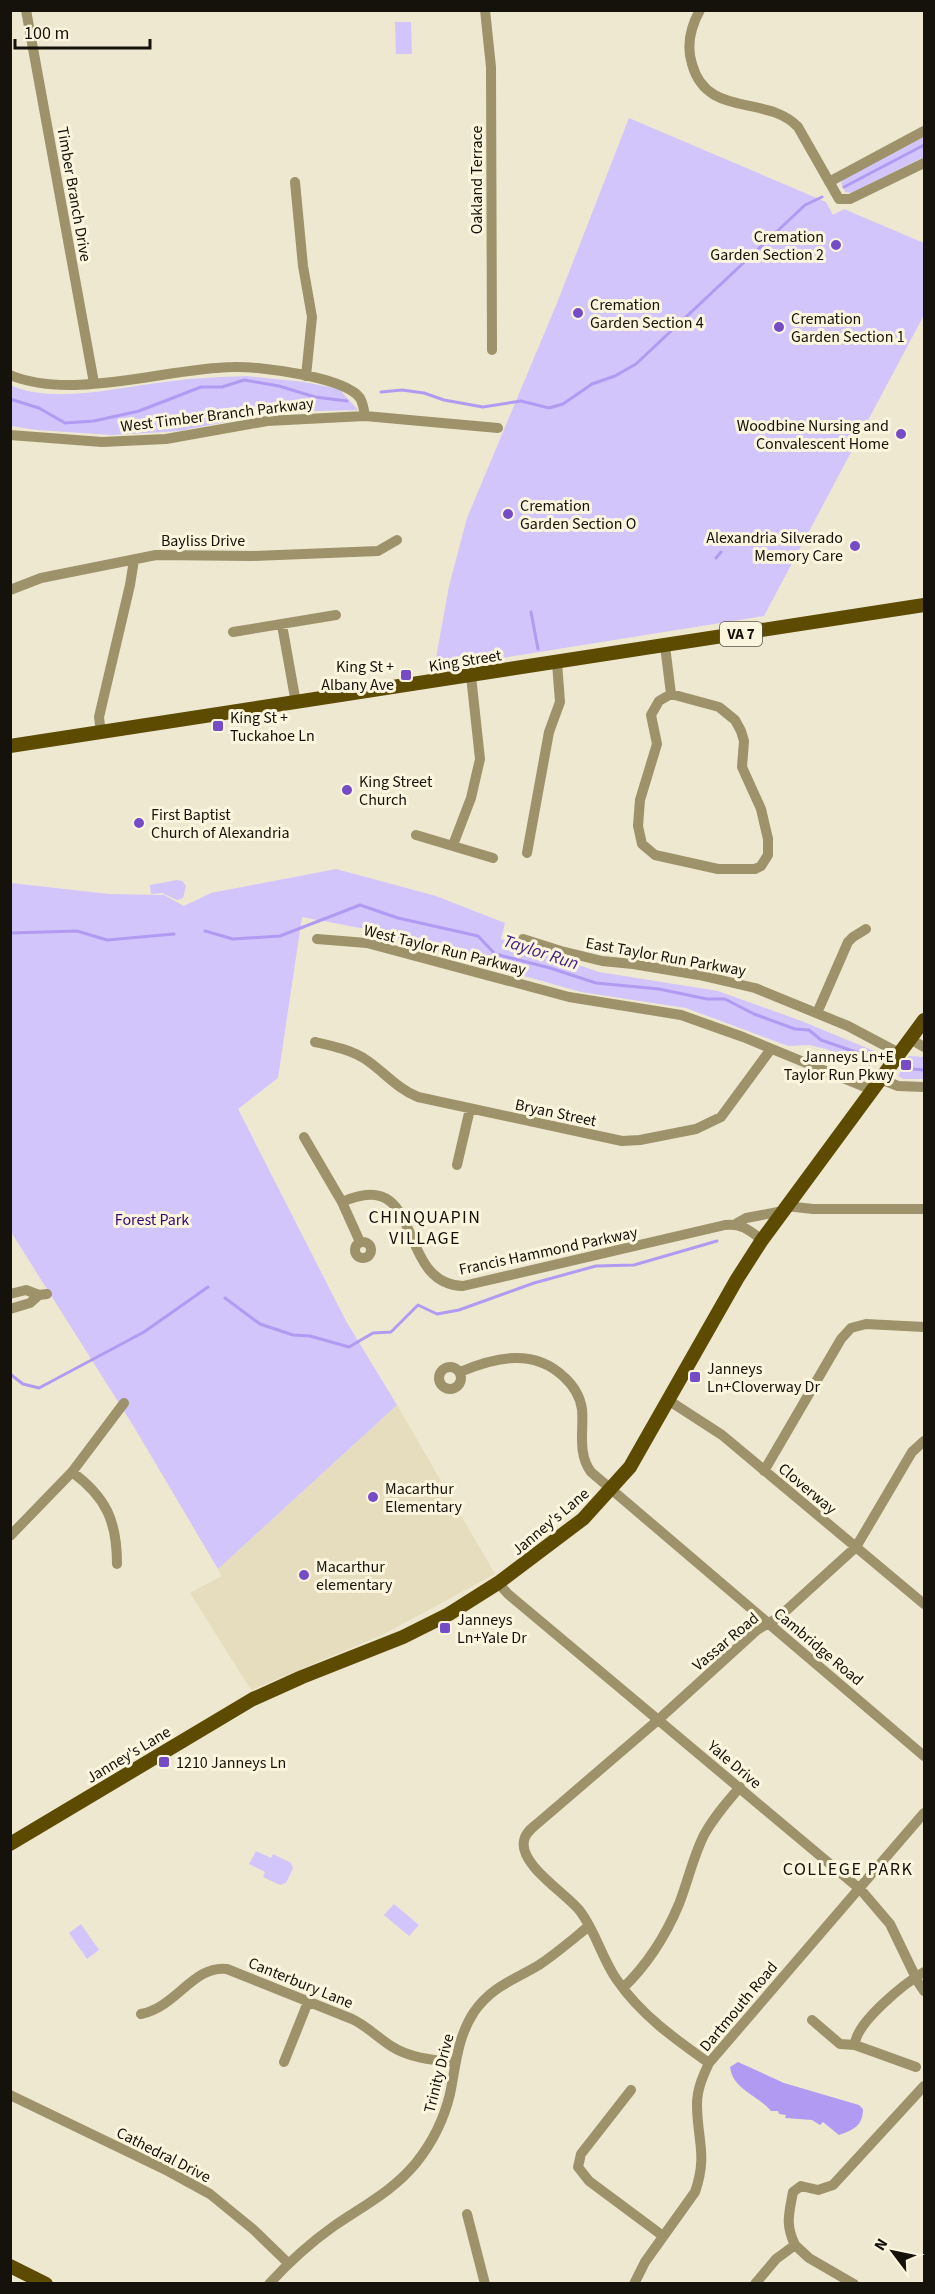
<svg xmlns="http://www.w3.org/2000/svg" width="935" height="2294" font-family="'Source Sans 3',sans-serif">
	<rect width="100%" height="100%" fill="#efe8d0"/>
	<!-- built -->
	<path fill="#e6dcbe" d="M 397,1405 L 495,1574 L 382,1635 L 251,1690 L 190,1593 L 222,1576 L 218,1569 Z"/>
	<!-- green -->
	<path fill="#d1c5fc" d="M 395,22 L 411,22 L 412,54 L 396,54 Z
		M 629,118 L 826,202 L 833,215 L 844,209 L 924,243 L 924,315 L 764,616 L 434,669 L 449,586 L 467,518 L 557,303 Z
		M 924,137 L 924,157 L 852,193 L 845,192 L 841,183 L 845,178 Z
		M 247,376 L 304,382 L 339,389 L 358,410 L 275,412 L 180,431 L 112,435 L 37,430 L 11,426 L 10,385 C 54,405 119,387 165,382 C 192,378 219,377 247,376 Z
		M 336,869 L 436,896 L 505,923 L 501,939 L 599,972 L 718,991 L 799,1020 L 879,1053 L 870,1066 L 826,1049 L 809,1045 L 788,1046 L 686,1008 L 581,992 L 485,965 L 371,930 L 302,917 L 278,1078 L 238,1109 L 346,1321 L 397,1405 L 218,1569 L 134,1427 L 11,1232 L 11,883 L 109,894 L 164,895 L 184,906 L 211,893 Z
		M 177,880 L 182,881 L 186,886 L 183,898 L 177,900 L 162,893 L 151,894 L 150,885 Z
		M 909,1056 L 924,1057 L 924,1079 L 903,1079 L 898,1076 Z
		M 256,1851 L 271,1858 L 273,1854 L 291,1863 L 293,1868 L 286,1883 L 280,1885 L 263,1877 L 265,1872 L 249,1864 Z
		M 394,1904 L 419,1925 L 409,1936 L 384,1915 Z
		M 81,1924 L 99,1950 L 87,1959 L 69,1933 Z"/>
	<!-- water -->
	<path fill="#b19bf2" d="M 738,2062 L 784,2083 L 859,2105 L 863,2109 C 863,2126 853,2130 839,2135 L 823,2122 L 820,2125 L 812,2120 L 785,2118 L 786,2115 L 779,2114 L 778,2111 L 771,2111 C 758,2095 733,2090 730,2067 Z"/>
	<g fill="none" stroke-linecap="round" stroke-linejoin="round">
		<!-- stream -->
		<path stroke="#b19bf2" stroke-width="3" d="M 844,187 L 924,145
			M 381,392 L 402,390 L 424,393 L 444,400 L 483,407 L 521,401 L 549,408 L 563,404 L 592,384 L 615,376 L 636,364 L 805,205 L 822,197
			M 10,399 L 39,408 L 65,423 L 94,421 L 139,411 L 201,387 L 222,387 L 244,380 L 279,386 L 315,397 L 347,401
			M 716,558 L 721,552
			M 531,612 L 538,649
			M 205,931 L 233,939 L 280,936 L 360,905 L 398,918 L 478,936 L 495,954 L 550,968 L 596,983 L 659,989 L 707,999 L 725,999 L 754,1014 L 795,1029 L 809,1030 L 821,1040 L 873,1058
			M 10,933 L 77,931 L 107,940 L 174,934
			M 913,1069 L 924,1070
			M 225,1298 L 260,1324 L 293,1335 L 310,1336 L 349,1347 L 373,1333 L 391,1332 L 418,1305 L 437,1314 L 459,1310 L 534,1283 L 596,1266 L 634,1265 L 717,1241
			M 10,1374 L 23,1384 L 39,1388 L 144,1332 L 208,1287"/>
		<!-- minor -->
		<path stroke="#9d926a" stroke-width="10" d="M 26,10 L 94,383
			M 485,10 L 491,67 L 492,350
			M 700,10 C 690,28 686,45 692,64 C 707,119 767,94 798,127 L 839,199 L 850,199 L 924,163
			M 295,182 L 303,266 L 312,317 L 306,376
			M 829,182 L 924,131
			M 10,375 C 72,401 167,368 233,367 C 259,366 345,377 360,398 C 363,403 364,410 365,416
			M 10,435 L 102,442 L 166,439 L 267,421 L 365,416 L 498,428
			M 10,590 L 41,578 L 156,555 L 252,556 L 378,551 L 397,540
			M 282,625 L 296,703
			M 233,632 L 336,615
			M 665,646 L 671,694
			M 671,694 L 719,707 L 735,720 L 741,731 L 744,741 L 742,767 L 761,809 L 768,839 L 768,855 L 761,866 L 755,869 L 718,869 L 655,855 L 642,844 L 638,826 L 640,800 L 657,744 L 651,715 L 659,701 Z
			M 101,733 L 99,717 L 130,585 L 134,560
			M 416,835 L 493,858
			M 453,845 L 471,798 L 480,759 L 471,676
			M 527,853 L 549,732 L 560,702 L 557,663
			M 317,939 L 367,943 L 569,997 L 681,1015 L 743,1037 L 872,1090
			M 523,939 L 561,951 L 602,961 L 633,964 L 699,975 L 755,988 L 848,1026 L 899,1053
			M 817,1013 L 848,942 L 853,937 L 866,929
			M 910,1039 L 924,1047
			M 315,1042 C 333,1046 352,1050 368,1061 C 386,1074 398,1089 418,1097 L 622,1141 L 640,1140 L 696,1129 L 721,1117 L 771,1049
			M 880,1079 L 898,1086 L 924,1087
			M 304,1137 L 342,1202 L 360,1242
			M 457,1165 L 470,1109
			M 342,1202 C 426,1164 394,1284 463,1286 L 725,1225 C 741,1223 749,1230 762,1240
			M 786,1206 L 813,1209 L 924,1209
			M 737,1223 L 746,1218 L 783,1211
			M355 1250a8 8 0 1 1 16 0a8 8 0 1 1-16 0Z
			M 10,1294 L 26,1290 L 39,1295 L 47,1294
			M 10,1309 L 30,1303 L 39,1295
			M439 1378a11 11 0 1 1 22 0a11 11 0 1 1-22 0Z
			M 460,1372 C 495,1357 534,1348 564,1377 C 574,1386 580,1396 582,1409 C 584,1430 577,1453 591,1472 L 924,1756
			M 668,1400 L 722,1435 L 924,1604
			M 764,1471 L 841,1339 L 851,1328 L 866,1324 L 924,1327
			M 72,1472 C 106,1497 117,1521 117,1564
			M 10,1536 L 72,1472 L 124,1403
			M 498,1583 L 508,1594 L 861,1890 L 890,1924 L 918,1982 L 924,1991
			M 623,1988 C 647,1965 666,1935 679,1904 C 688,1881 693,1857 704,1835 C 714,1817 727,1802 740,1787
			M 141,2014 C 177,2007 193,1965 227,1969 L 352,2019 C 367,2026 377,2037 391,2046 C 409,2058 433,2060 454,2062
			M 812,2020 L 840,2044 L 855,2045 L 916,2067
			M 855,2045 C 855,2023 905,1983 924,1972
			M 284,2062 L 308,2002
			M 709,2063 C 675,2039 641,2015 617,1980 C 602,1959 596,1932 580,1911 C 567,1894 519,1865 524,1841 C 525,1833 532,1828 538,1823 L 658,1720 L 757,1630 L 779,1617 L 856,1547 L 912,1452 L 924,1441
			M 631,2090 L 581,2154 L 578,2167 L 589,2181 L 663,2236
			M 10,2095 L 168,2171 L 210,2194 L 254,2230 L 288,2263
			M 467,2214 L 485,2284
			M 795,2245 C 785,2224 789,2214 793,2192 L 801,2186 L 818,2190 L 833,2185 L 924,2086
			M 269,2284 C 289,2262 310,2243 334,2226 C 363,2206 393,2191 416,2163 C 432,2143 444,2119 450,2094 C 456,2065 457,2038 474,2012 C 492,1986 514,1980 539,1965 C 557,1953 573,1939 589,1926
			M 634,2284 L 645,2262 L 695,2192 C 708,2155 697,2140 697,2104 C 697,2089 703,2076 709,2063 L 924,1813
			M 755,2284 L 776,2259 L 795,2245 L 809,2258 L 854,2284"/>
		<!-- major -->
		<path stroke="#5c4b01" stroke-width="14" d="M 10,746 L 924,605
			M 10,1844 L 253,1699 L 302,1677 L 403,1637 L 449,1614 L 498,1583 L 583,1519 L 630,1467 L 737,1279 L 762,1240 L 924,1020
			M 10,2266 L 46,2284"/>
	</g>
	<!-- markers -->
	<g fill="#754cc5" stroke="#fcf5dd" stroke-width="2">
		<circle cx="836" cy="245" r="6"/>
		<circle cx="578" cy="313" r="6"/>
		<circle cx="779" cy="327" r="6"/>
		<circle cx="901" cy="434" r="6"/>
		<circle cx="508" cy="514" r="6"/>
		<circle cx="855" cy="546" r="6"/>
		<rect x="400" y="669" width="12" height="12" rx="3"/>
		<rect x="212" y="720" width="12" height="12" rx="3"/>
		<circle cx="347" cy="790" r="6"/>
		<circle cx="139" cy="823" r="6"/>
		<rect x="900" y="1059" width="12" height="12" rx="3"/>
		<rect x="689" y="1371" width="12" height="12" rx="3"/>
		<circle cx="373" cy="1497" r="6"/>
		<circle cx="304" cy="1575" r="6"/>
		<rect x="439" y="1622" width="12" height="12" rx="3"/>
		<rect x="158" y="1756" width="12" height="12" rx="3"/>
	</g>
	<g text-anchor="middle" stroke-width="6" stroke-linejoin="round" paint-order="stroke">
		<!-- shield labels -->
		<rect fill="#fcf5dd" stroke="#5a5649" stroke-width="1.5" x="720" y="622" width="42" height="24" rx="4.5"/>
		<g font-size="15" font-weight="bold" fill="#14120a">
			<text x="741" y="639">VA 7</text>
		</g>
		<!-- street labels -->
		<g font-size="16" fill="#14120a" stroke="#fcf5dd">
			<text transform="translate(476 180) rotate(-90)" y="6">Oakland Terrace</text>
			<text transform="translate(75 194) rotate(80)" y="6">Timber Branch Drive</text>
			<text transform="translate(217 414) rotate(-7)" y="6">West Timber Branch Parkway</text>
			<text x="203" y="546">Bayliss Drive</text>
			<text transform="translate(465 660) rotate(-9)" y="6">King Street</text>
			<text transform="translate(445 949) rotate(14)" y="6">West Taylor Run Parkway</text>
			<text transform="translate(666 956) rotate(10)" y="6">East Taylor Run Parkway</text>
			<text transform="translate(556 1112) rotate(12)" y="6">Bryan Street</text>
			<text transform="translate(548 1250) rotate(-12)" y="6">Francis Hammond Parkway</text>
			<text transform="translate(808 1488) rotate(40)" y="6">Cloverway</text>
			<text transform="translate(550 1521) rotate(-40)" y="6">Janney's Lane</text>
			<text transform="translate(725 1641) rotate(-40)" y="6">Vassar Road</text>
			<text transform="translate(819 1646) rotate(40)" y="6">Cambridge Road</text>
			<text transform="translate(128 1754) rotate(-31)" y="6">Janney's Lane</text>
			<text transform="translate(735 1764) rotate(40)" y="6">Yale Drive</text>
			<text transform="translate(301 1982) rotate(22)" y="6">Canterbury Lane</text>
			<text transform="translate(738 2006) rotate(-50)" y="6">Dartmouth Road</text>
			<text transform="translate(438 2073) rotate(-76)" y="6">Trinity Drive</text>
			<text transform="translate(164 2154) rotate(27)" y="6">Cathedral Drive</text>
		</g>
		<!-- poi labels -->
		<g font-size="16" fill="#14120a" stroke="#fcf5dd" text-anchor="start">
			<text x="824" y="242" text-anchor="end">Cremation<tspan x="824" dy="18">Garden Section 2</tspan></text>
			<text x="590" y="310">Cremation<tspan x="590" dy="18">Garden Section 4</tspan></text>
			<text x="791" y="324">Cremation<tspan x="791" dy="18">Garden Section 1</tspan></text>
			<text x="889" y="431" text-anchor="end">Woodbine Nursing and<tspan x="889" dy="18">Convalescent Home</tspan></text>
			<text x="520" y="511">Cremation<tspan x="520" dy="18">Garden Section O</tspan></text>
			<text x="843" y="543" text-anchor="end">Alexandria Silverado<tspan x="843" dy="18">Memory Care</tspan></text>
			<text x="394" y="672" text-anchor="end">King St +<tspan x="394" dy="18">Albany Ave</tspan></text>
			<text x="230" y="723">King St +<tspan x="230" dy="18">Tuckahoe Ln</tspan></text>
			<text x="359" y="787">King Street<tspan x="359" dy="18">Church</tspan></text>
			<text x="151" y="820">First Baptist<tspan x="151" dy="18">Church of Alexandria</tspan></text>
			<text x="894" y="1062" text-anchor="end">Janneys Ln+E<tspan x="894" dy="18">Taylor Run Pkwy</tspan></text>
			<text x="707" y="1374">Janneys<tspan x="707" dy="18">Ln+Cloverway Dr</tspan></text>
			<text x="385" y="1494">Macarthur<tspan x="385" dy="18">Elementary</tspan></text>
			<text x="316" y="1572">Macarthur<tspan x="316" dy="18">elementary</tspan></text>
			<text x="457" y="1625">Janneys<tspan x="457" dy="18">Ln+Yale Dr</tspan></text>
			<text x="176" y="1768">1210 Janneys Ln</text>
		</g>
		<!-- park labels -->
		<g font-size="16" fill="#370770" stroke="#fcf5dd">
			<text x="152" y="1225">Forest Park</text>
		</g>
		<!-- water labels -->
		<g font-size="18" font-style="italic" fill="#472184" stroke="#fcf5dd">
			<text transform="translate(541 952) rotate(18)" y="6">Taylor Run</text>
		</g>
		<!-- neighbourhood labels -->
		<g font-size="18" letter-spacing="1.5" fill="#14120a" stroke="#fcf5dd">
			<text x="425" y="1223">CHINQUAPIN<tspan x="425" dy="21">VILLAGE</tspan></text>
			<text x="848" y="1875">COLLEGE PARK</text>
		</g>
	</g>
	<!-- border -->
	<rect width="935" height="2294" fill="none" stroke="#14120a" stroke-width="24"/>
	<!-- north arrow -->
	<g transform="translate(893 2252) rotate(302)" stroke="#fcf5dd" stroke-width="4.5" paint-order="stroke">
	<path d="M0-4.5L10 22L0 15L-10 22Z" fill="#14120a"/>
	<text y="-9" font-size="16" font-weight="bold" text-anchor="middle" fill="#14120a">N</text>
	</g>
	<!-- scale -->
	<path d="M15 39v9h135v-9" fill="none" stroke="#14120a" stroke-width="3"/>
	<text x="24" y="39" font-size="18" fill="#14120a" stroke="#fcf5dd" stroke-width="4.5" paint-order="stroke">100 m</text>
</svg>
